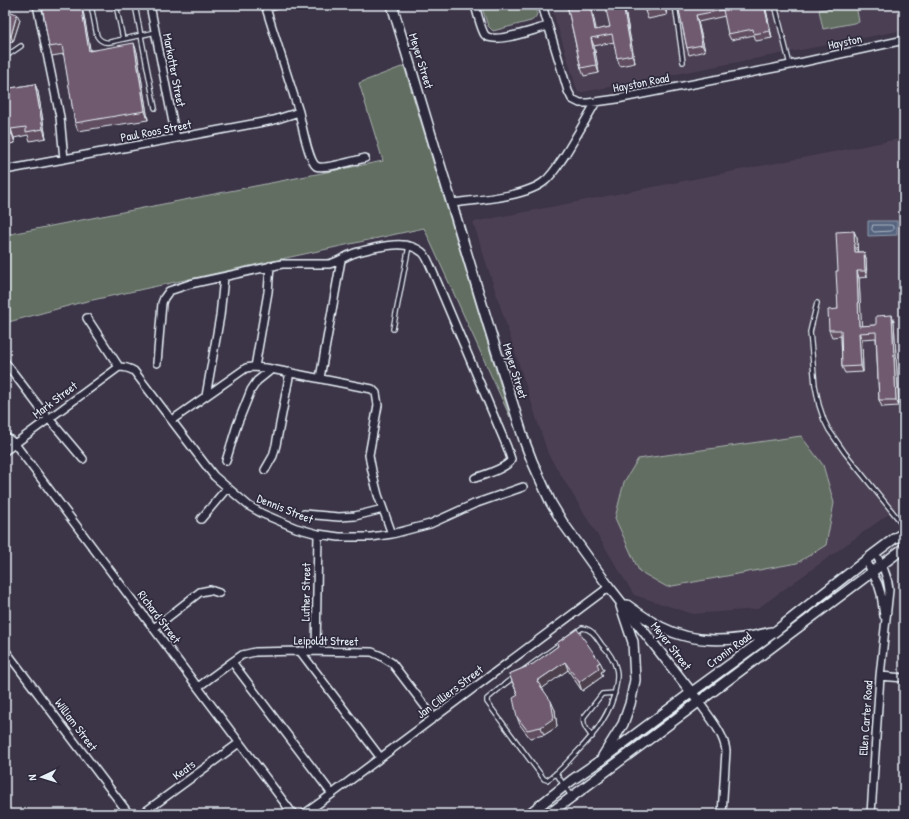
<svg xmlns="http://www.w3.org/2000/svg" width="909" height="819" font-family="'Patrick Hand',sans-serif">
	<rect width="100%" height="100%" fill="#3c3447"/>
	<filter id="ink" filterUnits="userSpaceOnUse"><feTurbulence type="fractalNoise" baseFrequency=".025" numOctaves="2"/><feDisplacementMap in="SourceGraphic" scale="8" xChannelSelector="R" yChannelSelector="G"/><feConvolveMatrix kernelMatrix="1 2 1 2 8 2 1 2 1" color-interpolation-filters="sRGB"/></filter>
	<g filter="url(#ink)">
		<!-- built -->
		<path fill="#4c3f53" d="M 551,5 L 904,5 L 904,30 L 578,93 Z
			M 904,138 L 904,503 L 757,609 L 693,614 L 634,595 L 548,454 L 473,222 Z"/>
		<!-- green -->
		<path fill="#646e62" stroke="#a6b0ad" d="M 481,5 L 536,5 C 538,12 538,17 531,21 L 493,31 L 488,26 Z
			M 849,5 L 856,5 L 859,22 L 823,29 L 819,10 Z
			M 404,66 L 510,417 L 424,228 L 79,303 L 5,323 L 5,235 L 383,161 L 359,83 Z
			M 801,436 L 823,465 L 834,503 L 826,545 L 797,563 L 667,587 L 639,571 L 615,518 L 624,482 L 638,459 Z"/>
		<!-- water -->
		<path fill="#54637e" stroke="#8f9caf" d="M 868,221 L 897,221 L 897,235 L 868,236 Z"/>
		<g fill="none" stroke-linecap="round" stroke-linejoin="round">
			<!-- shore -->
			<path stroke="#adb8c7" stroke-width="1" d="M 873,225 L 891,225 L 893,226 L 893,230 L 891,231 L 874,232 L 872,230 Z"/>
			<defs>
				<path id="service" d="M 91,5 L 97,36 C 100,41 104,43 110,42 L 156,32
					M 116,5 L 123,39
					M 135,5 L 155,108
					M 675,5 L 683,62
					M 775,5 L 790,65
					M 5,57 L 21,46
					M 817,303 L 810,332 L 815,385 L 819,405 L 824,420 L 829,430 L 845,453 L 904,526
					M 393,329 L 409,246
					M 582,628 C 593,629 596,637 602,645 C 608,651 614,660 616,668 C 618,674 617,680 616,686 C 612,713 594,735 576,753 C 567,762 558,774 547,780 L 544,779 L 487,702 L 487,699 L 506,683 Z
					M 592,737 C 588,731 582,725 584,717 L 602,694 L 615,693
					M 556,773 L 571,796"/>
				<path id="minor" d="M 37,5 L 60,117 L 64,159
					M 150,5 L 176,138
					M 475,5 C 477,12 481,30 485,35 C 494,45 536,29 548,26
					M 542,5 L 568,91 L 572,99 L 580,103 L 588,103 L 617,99 L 790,65 L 904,40
					M 266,8 L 277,5
					M 299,112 C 301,122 309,161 316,166 C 322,170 357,160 365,158
					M 5,170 L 274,120 L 299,112 L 265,5
					M 451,203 C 476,200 528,197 546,180 C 553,174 558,165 563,158 C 575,139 585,121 596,102
					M 87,318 L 119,367
					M 5,362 L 40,408 L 83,459
					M 157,363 L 162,303 L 164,298 L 169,291 L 190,284 L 282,264 L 329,264 C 338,262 344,257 352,254 C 359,251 367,250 374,248 C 389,245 408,241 422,252 C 426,255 428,261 430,265 L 507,447 L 511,459 L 510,462 C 501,470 487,474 475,478
					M 119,367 C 125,367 129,368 134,371 L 214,476 L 249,506 L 263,514 L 296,528 L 318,534 L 339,537 L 371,537 L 392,534 L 430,524 L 474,504 L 523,487
					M 255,367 L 268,292 L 270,266
					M 320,378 L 341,260
					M 206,396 L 220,316 L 224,277
					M 172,420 L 246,368 L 252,367 L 266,368 L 372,389 L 376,393 L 378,405 L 369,455 L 372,471 L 378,495 L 392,534
					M 5,436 L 15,444 L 293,814
					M 5,451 L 119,367
					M 226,461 L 237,425 L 251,390 L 257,381 L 272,369
					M 265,470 L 273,456 L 276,445 L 290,372
					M 304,514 L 339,517 L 355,516 L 383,509
					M 201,519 L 227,488
					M 866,560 L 878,584 L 881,594 L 884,616
					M 154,628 L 200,592 L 210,590 L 219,593
					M 5,650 L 129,814
					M 300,651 L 380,757
					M 316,651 L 318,534
					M 232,662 L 332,794
					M 880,676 L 904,678
					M 198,687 L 232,662 L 242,655 L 255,652 L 300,651 L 372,652 L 381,656 L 392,663 L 434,718
					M 699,702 C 709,717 724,733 726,751 L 722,814
					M 538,807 L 543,814
					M 142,814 L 239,743
					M 304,814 L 332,794 L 609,587
					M 871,814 L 880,676 L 889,590 C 888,576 882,565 875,553"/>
				<path id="tertiary" d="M 392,5 L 488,324 L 524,440 L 532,461 L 551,503 L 563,523 L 609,587 L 699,702
					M 627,605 C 638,613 649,621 661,627 C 696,645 734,642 771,632
					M 603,756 L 623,724 L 630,704 L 635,680 L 633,642 L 621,606
					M 529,814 L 572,780 L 601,760 L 692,692 L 777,630 L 875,553 L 895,538 L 904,533
					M 549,814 L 904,548"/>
			</defs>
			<!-- service casing -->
			<use href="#service" stroke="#e8f1f8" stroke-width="6"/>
			<!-- minor casing -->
			<use href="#minor" stroke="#e8f1f8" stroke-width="10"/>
			<!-- tertiary casing -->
			<use href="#tertiary" stroke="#e8f1f8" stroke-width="12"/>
			<!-- service -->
			<use href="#service" stroke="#2f2a3d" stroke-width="3.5"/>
			<!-- minor -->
			<use href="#minor" stroke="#2f2a3d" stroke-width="7"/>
			<!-- tertiary -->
			<use href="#tertiary" stroke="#2f2a3d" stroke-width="9"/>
		</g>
		<!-- wall -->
		<path fill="#604d5f" stroke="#e8f1f8" d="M 42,5 L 82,5 L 90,50 L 137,52 L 148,120 L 78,131 L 75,123 L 64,54 L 52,56 L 49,47 Z
			M 567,5 L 596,30 L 610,27 L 624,5 L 635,63 L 620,66 L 617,58 L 614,42 L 594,46 L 599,73 L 584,76 L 581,68 Z
			M 665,5 L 667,15 L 648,19 L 645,11 Z
			M 678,5 L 765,5 L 772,38 L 756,41 L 754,35 L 731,40 L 728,34 L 725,16 L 698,22 L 705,51 L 689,55 L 687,48 Z
			M 5,10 L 20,20 L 13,42 L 5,40 Z
			M 35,84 L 38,92 L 46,138 L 30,141 L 28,135 L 14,138 L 15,143 L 5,145 L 5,89 Z
			M 857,238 L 857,252 L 864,252 L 866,258 L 867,277 L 859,278 L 861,326 L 876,325 L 892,315 L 894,322 L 899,406 L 882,407 L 879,400 L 876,338 L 862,339 L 863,372 L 845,373 L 842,367 L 841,336 L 832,337 L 829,330 L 838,309 L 838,271 Z
			M 557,643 L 600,662 L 604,670 L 601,672 L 603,676 L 582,691 L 568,670 L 542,688 L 555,710 L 557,727 L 544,735 L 530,738 L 520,725 L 517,717 L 518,696 L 509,674 L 533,664 L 558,646 Z"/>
		<!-- shaded-wall -->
		<path fill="#4e3f4e" stroke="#e8f1f8" d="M 81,5 L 82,5 L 92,59 L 89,51 Z
			M 590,5 L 591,5 L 598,38 L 595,30 Z
			M 623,5 L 624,5 L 635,63 L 632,55 Z
			M 664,5 L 665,5 L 667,15 L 664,7 Z
			M 764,5 L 765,5 L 772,38 L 770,31 Z
			M 17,14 L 20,20 L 13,42 L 11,36 Z
			M 696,15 L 698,22 L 705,51 L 702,45 Z
			M 591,38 L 594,46 L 599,73 L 596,65 Z
			M 134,43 L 137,52 L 148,120 L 145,111 Z
			M 35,84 L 38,92 L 46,138 L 43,129 Z
			M 11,129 L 14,138 L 15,143 L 12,134 Z
			M 854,231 L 857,238 L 858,259 L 855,252 Z
			M 864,252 L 866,258 L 867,277 L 865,271 Z
			M 857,271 L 859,278 L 862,332 L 859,326 Z
			M 892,315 L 894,322 L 899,406 L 896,400 Z
			M 859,333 L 862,339 L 863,372 L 861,366 Z
			M 565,662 L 568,670 L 540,690 L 537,681 Z
			M 600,662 L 604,670 L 601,672 L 603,676 L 582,691 L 579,682 L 597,664 Z
			M 551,701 L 555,710 L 557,727 L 544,735 L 541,727 Z"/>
		<!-- building -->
		<path fill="#705a6f" stroke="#e8f1f8" d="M 42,5 L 81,5 L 89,51 L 134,43 L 145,111 L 75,123 L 62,45 L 49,47 Z
			M 567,5 L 590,5 L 595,30 L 610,27 L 605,5 L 623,5 L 632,55 L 617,58 L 612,34 L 591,38 L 596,65 L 581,68 Z
			M 643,5 L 664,5 L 664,7 L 645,11 Z
			M 678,5 L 764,5 L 770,31 L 754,34 L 753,29 L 728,34 L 723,10 L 696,15 L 702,45 L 687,48 Z
			M 5,10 L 17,14 L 11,36 L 5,34 Z
			M 35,84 L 43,129 L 26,132 L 26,127 L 11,129 L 12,134 L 5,136 L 5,89 Z
			M 854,231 L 855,252 L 864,252 L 865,271 L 857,271 L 859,326 L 876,325 L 876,316 L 892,315 L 896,400 L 879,400 L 876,332 L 859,333 L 861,366 L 842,367 L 841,330 L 829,330 L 828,310 L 838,309 L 836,271 L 838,271 L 836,232 Z
			M 577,629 L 600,662 L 597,664 L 599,668 L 579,682 L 565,662 L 537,681 L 551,701 L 554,718 L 541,727 L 527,730 L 517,717 L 513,698 L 518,695 L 509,674 L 533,664 L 558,646 L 557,643 Z"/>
	</g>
	<g text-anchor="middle" stroke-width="3.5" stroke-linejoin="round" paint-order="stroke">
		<!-- street labels -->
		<g font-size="12" fill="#e8f1f8" stroke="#2f2a3d">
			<text transform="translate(845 42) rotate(-12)" y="4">Hayston</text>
			<text transform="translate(421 61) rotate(73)" y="4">Meyer Street</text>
			<text transform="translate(174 70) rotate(79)" y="4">Markotter Street</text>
			<text transform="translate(641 83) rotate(-11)" y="4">Hayston Road</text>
			<text transform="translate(156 131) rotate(-11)" y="4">Paul Roos Street</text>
			<text transform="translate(515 371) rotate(73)" y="4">Meyer Street</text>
			<text transform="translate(55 400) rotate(-37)" y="4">Mark Street</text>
			<text transform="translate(285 509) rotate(22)" y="4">Dennis Street</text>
			<text transform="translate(306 592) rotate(-89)" y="4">Luther Street</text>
			<text transform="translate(159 617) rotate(53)" y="4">Richard Street</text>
			<text transform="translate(326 641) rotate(1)" y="4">Leipoldt Street</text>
			<text transform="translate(671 646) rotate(52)" y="4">Meyer Street</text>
			<text transform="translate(729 650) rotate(-36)" y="4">Cronin Road</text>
			<text transform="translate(450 692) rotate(-37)" y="4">Jan Cilliers Street</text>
			<text transform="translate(866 718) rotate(-86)" y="4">Ellen Carter Road</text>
			<text transform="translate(76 725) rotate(53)" y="4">William Street</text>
			<text transform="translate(184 770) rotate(-36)" y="4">Keats</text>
		</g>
	</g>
	<!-- margin -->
	<rect width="909" height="819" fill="none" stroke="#2f2a3d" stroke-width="20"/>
	<rect x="10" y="10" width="889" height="799" fill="none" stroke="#e8f1f8" stroke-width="1.5" filter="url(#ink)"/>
	<!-- north arrow -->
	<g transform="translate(42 777) rotate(266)" stroke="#2f2a3d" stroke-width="3" paint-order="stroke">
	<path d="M0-3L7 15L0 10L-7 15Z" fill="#e8f1f8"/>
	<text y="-6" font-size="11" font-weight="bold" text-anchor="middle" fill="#e8f1f8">N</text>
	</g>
</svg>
